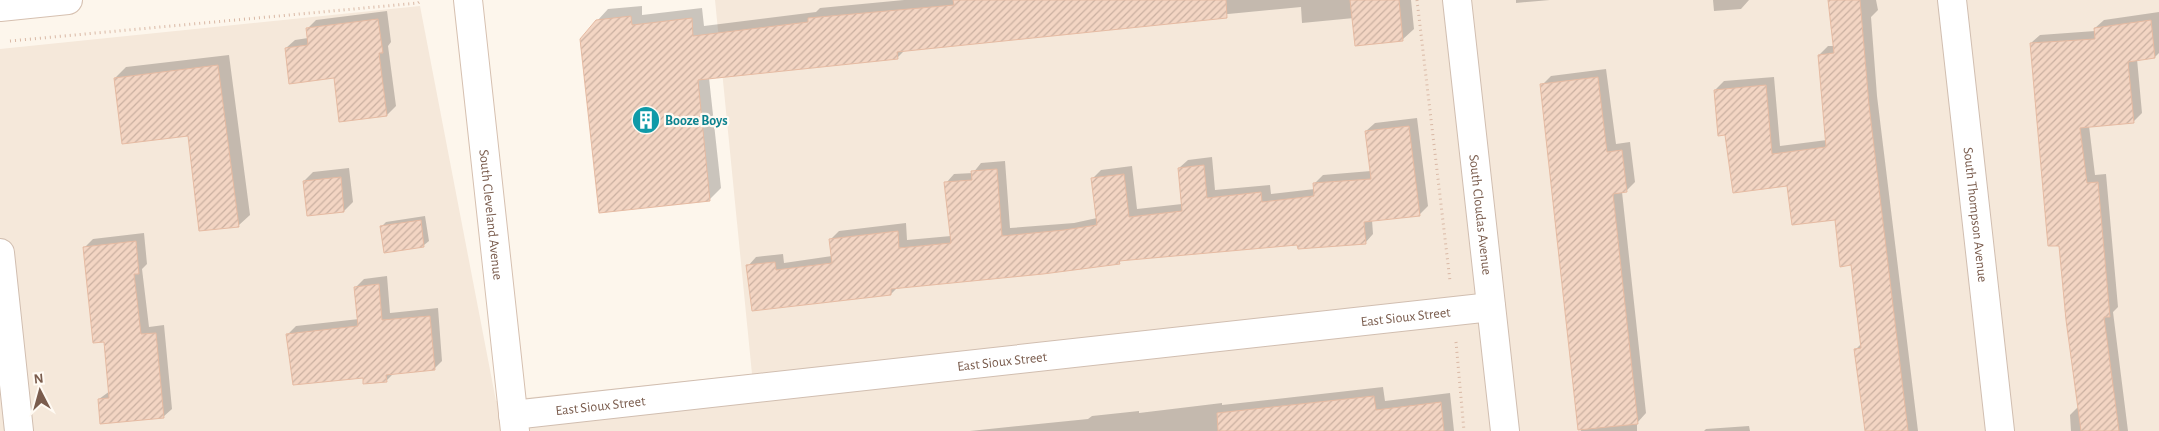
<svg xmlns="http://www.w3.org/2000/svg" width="2159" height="431" font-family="'Alegreya Sans',sans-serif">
	<defs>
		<pattern id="building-hatch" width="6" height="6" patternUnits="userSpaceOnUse" patternTransform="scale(1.25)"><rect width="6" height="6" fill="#f3d5c3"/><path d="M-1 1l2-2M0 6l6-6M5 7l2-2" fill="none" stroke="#cab0a1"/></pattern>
	</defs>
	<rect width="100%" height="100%" fill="#fdf6ec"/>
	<!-- residential -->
	<path fill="#f5e8da" d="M 715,0 L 2159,0 L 2159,431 L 0,431 L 0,49 L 420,6 L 496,401 L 752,374 Z"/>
	<!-- shadow -->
	<path fill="#0003" d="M 904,0 L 1411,0 L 1414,29 L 1402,40 L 1354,18 L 1302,23 L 1301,7 L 1187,18 L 905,50 L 897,58 L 709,78 L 721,188 L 710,199 L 597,21 L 608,9 L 642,6 L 642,15 L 702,8 L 704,26 L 816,12 L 820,8 Z
		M 1516,0 L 1550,0 L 1516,3 Z
		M 1713,0 L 1749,0 L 1741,9 L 1714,11 Z
		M 1829,0 L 1876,0 L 1878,10 L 1871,17 L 1877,96 L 1918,431 L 1866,431 L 1855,350 L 1861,344 L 1852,264 L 1836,219 L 1788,185 L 1727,134 L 1715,90 L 1724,81 L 1774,77 L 1780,146 L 1827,140 L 1819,55 L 1828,46 L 1835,46 Z
		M 387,11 L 391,42 L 388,46 L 396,106 L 387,115 L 335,77 L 286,48 L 295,40 L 308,38 L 307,29 L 316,20 Z
		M 2159,12 L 2159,53 L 2155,57 L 2137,59 L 2142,113 L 2133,122 L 2089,126 L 2095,175 L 2106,174 L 2118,307 L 2113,312 L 2128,431 L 2071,431 L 2070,415 L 2078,407 L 2060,244 L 2031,43 L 2040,35 L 2095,31 L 2095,28 L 2104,20 Z
		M 229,55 L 250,215 L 239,225 L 200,230 L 189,135 L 115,78 L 126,67 Z
		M 1606,69 L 1616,144 L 1630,142 L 1635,182 L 1626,191 L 1622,192 L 1646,413 L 1637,423 L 1637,431 L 1581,431 L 1542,85 L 1551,76 Z
		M 1417,118 L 1428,206 L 1419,215 L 1372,220 L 1373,234 L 1365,243 L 1298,243 L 1122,259 L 1119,263 L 898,287 L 891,294 L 748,266 L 756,257 L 783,254 L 784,263 L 832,256 L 831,239 L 839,231 L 906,223 L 907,240 L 951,236 L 946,183 L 954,174 L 973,173 L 981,163 L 1005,161 L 1010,228 L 1074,223 L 1097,218 L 1092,179 L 1101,170 L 1132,166 L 1137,209 L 1182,204 L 1179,168 L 1188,160 L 1212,157 L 1215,190 L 1270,185 L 1271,194 L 1315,189 L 1314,184 L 1323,175 L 1371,171 L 1366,131 L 1375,123 Z
		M 349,168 L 353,202 L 344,211 L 304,181 L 313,172 Z
		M 425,216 L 429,241 L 424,245 L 385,251 L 381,227 L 386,222 Z
		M 144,233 L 147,264 L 142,269 L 149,327 L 164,325 L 172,409 L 163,417 L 99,399 L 110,391 L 106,340 L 85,247 L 93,239 Z
		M 387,276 L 390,313 L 438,308 L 442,361 L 434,369 L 394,373 L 386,381 L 364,377 L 287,335 L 296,326 L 359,319 L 356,287 L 364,279 Z
		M 1383,387 L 1385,401 L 1450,393 L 1454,431 L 970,431 L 1088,419 L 1092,416 L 1139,411 L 1139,413 L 1222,403 L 1222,405 Z
		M 1749,426 L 1750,431 L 1704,431 L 1706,429 Z"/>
	<!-- building -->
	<path fill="url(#building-hatch)" stroke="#e6bba3" d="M 953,0 L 1226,0 L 1227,18 L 897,52 L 898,59 L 698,80 L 710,201 L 599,213 L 580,39 L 596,20 L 631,16 L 632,25 L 692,18 L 693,36 L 808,22 L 808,18 L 954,5 Z
		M 1350,0 L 1399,0 L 1403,41 L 1355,46 Z
		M 1828,0 L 1860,0 L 1869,105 L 1908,431 L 1865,431 L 1854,349 L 1861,348 L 1851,265 L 1840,267 L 1835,220 L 1792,225 L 1787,186 L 1733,193 L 1725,135 L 1718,136 L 1714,90 L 1766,85 L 1772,154 L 1826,147 L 1818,55 L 1834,53 Z
		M 378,19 L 383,53 L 379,53 L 387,116 L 339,122 L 334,78 L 289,84 L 285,48 L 308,45 L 306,28 Z
		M 2151,20 L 2155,58 L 2128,62 L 2134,123 L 2080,128 L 2087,183 L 2098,182 L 2110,317 L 2104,317 L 2119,431 L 2081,431 L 2066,320 L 2059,246 L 2048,246 L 2030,43 L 2095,39 L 2094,28 Z
		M 218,65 L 239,227 L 199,231 L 188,136 L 122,144 L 114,78 Z
		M 1598,77 L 1607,152 L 1622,150 L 1627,192 L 1613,194 L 1638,424 L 1578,430 L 1540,84 Z
		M 1409,126 L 1420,216 L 1364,222 L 1366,244 L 1298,249 L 1297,245 L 1119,261 L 1120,264 L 1043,274 L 891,289 L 891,295 L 752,311 L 746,265 L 775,262 L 776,270 L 832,263 L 829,239 L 898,231 L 899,248 L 951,243 L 944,182 L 972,180 L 971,171 L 997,169 L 1002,236 L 1064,230 L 1097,225 L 1091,178 L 1124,174 L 1129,217 L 1182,211 L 1178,168 L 1204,165 L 1207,198 L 1261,192 L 1262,202 L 1314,196 L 1313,183 L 1371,179 L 1365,131 Z
		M 341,177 L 344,212 L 307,216 L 303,181 Z
		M 421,220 L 424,247 L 384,253 L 380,226 Z
		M 136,241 L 139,274 L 134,274 L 141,334 L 156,333 L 164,418 L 100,424 L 98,399 L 109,398 L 104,342 L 93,343 L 83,247 Z
		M 379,284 L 382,320 L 430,316 L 435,370 L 386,375 L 387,382 L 363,384 L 363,378 L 293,385 L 286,334 L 358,326 L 354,287 Z
		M 1374,396 L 1376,410 L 1441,402 L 1444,431 L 1218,431 L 1217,413 Z"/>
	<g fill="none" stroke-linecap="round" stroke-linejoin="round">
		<defs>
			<g id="street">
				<path id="s1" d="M 1457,0 L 1505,431"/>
				<path id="s2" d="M 1952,0 L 2000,431"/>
				<path d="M 0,253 L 19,431"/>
				<path id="s3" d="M 513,415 L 1491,307"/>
			</g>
			<g id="secondary">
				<path id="s4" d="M 468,0 L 515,431"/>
				<path d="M 0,7 L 68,0"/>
			</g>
		</defs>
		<!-- street casing -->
		<use href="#street" stroke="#d1beb0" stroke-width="30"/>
		<!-- secondary casing -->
		<use href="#secondary" stroke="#d6c0b0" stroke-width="30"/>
		<!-- path -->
		<path stroke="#d9b8a5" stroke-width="3" stroke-dasharray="1 4" stroke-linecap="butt" d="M 1417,0 L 1450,281
			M 10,41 L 418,3 L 422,0
			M 1456,342 L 1464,431"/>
		<!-- street -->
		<use href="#street" stroke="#fff" stroke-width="28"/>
		<!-- secondary -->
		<use href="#secondary" stroke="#fff" stroke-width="28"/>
	</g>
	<!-- icons -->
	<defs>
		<symbol id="building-disc" viewBox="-11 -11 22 22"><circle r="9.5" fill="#0f9aa8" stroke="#fffaf3"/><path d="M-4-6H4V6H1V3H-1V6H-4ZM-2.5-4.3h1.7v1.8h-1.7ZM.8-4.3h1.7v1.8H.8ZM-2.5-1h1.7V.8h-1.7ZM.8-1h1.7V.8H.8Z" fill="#fff"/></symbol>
	</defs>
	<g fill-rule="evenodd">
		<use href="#building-disc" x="630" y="104" width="32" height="32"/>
	</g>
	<g text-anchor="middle" stroke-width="4.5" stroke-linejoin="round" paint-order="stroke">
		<!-- culture labels -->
		<g font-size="14" font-weight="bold" fill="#0d838f" stroke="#fffaf3" text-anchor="start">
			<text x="665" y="125">Booze Boys</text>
		</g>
		<!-- street labels -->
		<g font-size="14" fill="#7a5c4d" stroke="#fffaf3">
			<text dy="5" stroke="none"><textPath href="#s4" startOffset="216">South Cleveland Avenue</textPath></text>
			<text dy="5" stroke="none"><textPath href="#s1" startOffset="216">South Cloudas Avenue</textPath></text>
			<text dy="5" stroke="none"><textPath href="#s2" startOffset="216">South Thompson Avenue</textPath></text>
			<text dy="5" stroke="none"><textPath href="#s3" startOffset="898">East Sioux Street</textPath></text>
			<text dy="5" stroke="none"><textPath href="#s3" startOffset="492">East Sioux Street</textPath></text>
			<text dy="5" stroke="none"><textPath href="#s3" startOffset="88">East Sioux Street</textPath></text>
		</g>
	</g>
	<!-- north arrow -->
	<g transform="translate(40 391) rotate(354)" stroke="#fffaf3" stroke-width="4" paint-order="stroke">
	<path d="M0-4L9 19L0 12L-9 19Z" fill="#7a5c4d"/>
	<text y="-8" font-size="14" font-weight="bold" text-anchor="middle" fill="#7a5c4d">N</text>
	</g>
</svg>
